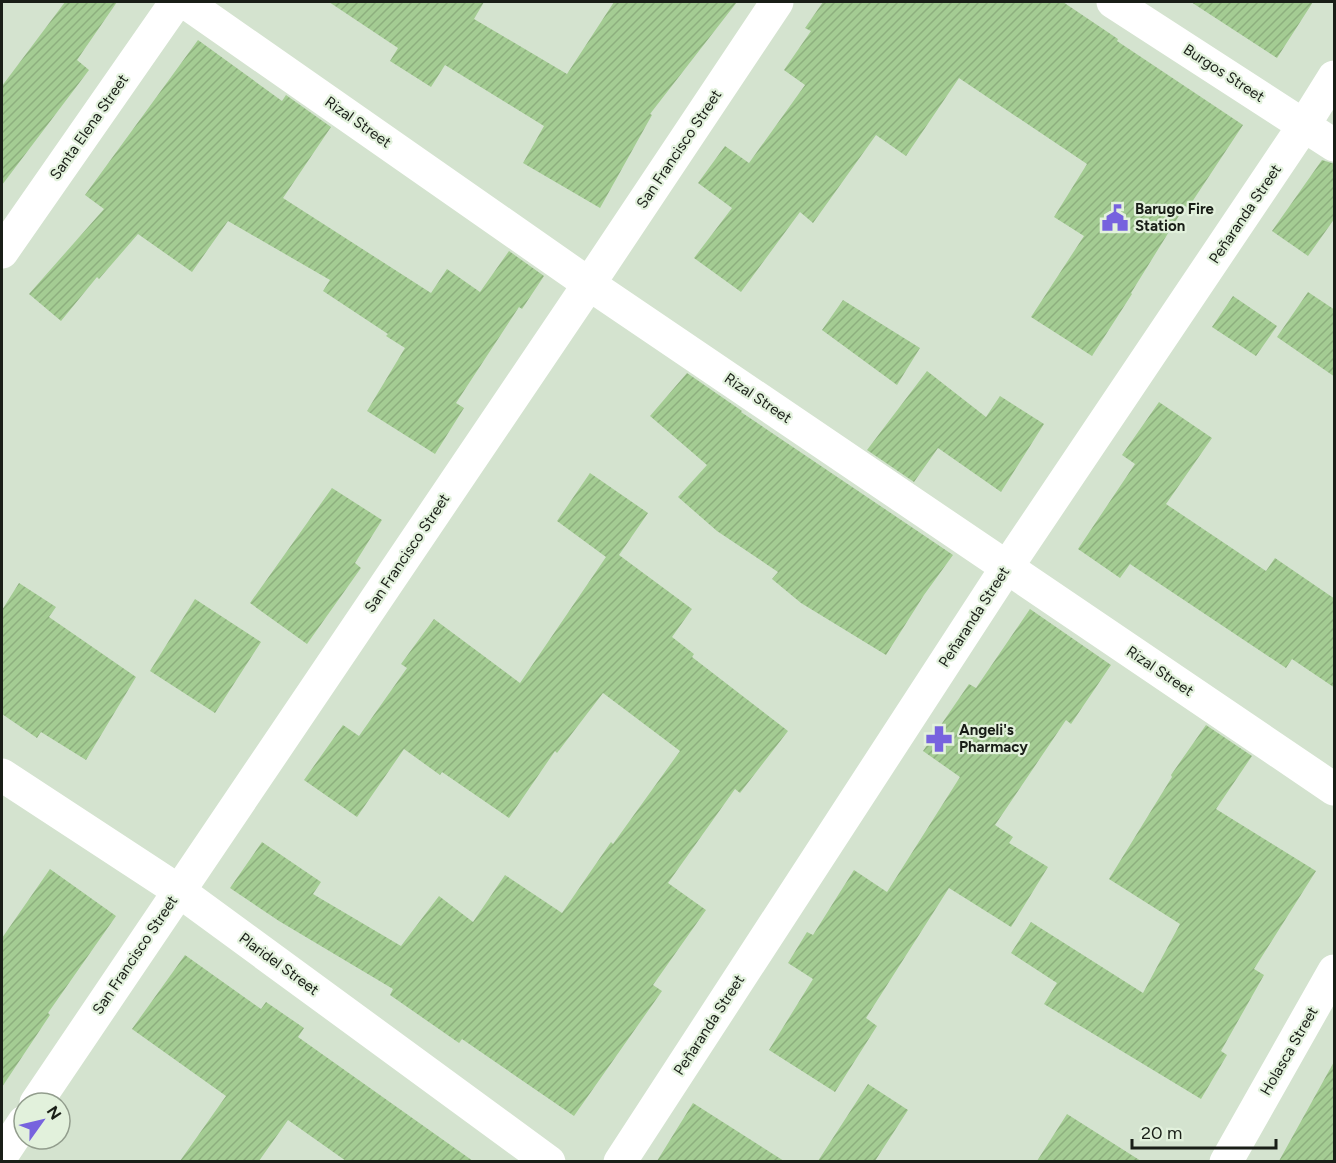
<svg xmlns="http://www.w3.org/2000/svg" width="1336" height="1163" font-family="Figtree,sans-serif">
	<defs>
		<pattern id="building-hatch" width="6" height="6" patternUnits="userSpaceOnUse" patternTransform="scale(1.5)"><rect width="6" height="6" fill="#a4cc93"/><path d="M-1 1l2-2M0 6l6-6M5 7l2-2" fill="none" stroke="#8daf7e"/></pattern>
	</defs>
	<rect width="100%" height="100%" fill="#d4e3cf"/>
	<!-- building -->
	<path fill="url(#building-hatch)" d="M 65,2 L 117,2 L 77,60 L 89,70 L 2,185 L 2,86 Z
		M 329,2 L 484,2 L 474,19 L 567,74 L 614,2 L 737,2 L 650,114 L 652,115 L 600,208 L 523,163 L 544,126 L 445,65 L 431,87 L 390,61 L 398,48 Z
		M 823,2 L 1063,2 L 1118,39 L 1117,41 L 1243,125 L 1188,208 L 1185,206 L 1131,293 L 1132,294 L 1092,356 L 1031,317 L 1084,236 L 1054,217 L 1087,164 L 959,78 L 906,156 L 876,135 L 813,223 L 800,212 L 741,292 L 694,258 L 732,208 L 698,183 L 725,146 L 749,163 L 805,85 L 784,70 L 811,31 L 805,28 Z
		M 1191,2 L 1313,2 L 1277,58 Z
		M 198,40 L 282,101 L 286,95 L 331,127 L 283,198 L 431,293 L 447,269 L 480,292 L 509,251 L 544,276 L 522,309 L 519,307 L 456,403 L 464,408 L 435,454 L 367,411 L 405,348 L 386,336 L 388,334 L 323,291 L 330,280 L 228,221 L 192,272 L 138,234 L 99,279 L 97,277 L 61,321 L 29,294 L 104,209 L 85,195 Z
		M 1322,160 L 1335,164 L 1335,218 L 1308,256 L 1272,231 Z
		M 1308,292 L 1335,310 L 1335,377 L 1277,337 Z
		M 1233,296 L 1277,326 L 1256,356 L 1212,327 Z
		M 843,300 L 920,348 L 897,385 L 822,330 Z
		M 927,371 L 986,417 L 1000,396 L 1044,424 L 1001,492 L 938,448 L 914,482 L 867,450 Z
		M 687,373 L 742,411 L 741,412 L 953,555 L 924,595 L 886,655 L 801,603 L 772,579 L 778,572 L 717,531 L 678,497 L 707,465 L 650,416 Z
		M 1159,402 L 1212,438 L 1166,504 L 1266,571 L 1275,558 L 1335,599 L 1335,688 L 1292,659 L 1286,668 L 1130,564 L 1120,578 L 1078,549 L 1135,464 L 1122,455 Z
		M 590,473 L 648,513 L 619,555 L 692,609 L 672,637 L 694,654 L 692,657 L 788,731 L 740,793 L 735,789 L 668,883 L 706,910 L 653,985 L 662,991 L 574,1116 L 462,1039 L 459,1043 L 390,995 L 393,989 L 279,921 L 230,888 L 262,842 L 321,882 L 313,894 L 401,946 L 439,896 L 473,922 L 505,875 L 562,913 L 611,842 L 613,844 L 680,751 L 603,693 L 557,753 L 555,751 L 509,818 L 442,772 L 440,775 L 404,749 L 357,817 L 304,780 L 343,725 L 359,736 L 407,668 L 401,664 L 434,619 L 520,683 L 606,557 L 557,521 Z
		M 332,488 L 382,520 L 355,563 L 361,568 L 307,644 L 250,603 Z
		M 19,583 L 56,607 L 49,617 L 136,677 L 86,760 L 41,732 L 37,738 L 2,714 L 2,610 Z
		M 195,599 L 261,642 L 215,713 L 150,671 Z
		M 1030,609 L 1111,665 L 1071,724 L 1066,720 L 995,825 L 1013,837 L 1009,843 L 1048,867 L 1011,927 L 949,888 L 866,1018 L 877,1026 L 835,1092 L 769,1050 L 813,979 L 788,963 L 807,932 L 813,935 L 854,870 L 887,892 L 960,777 L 923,751 L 969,684 L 976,688 Z
		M 1206,725 L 1252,756 L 1216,809 L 1316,871 L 1254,969 L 1264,975 L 1221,1051 L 1227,1055 L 1201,1099 L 1044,1004 L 1057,983 L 1011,953 L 1031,922 L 1143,993 L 1180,924 L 1109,879 L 1172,777 L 1171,775 Z
		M 50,869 L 116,916 L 48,1013 L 50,1015 L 2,1087 L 2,938 Z
		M 185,955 L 261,1009 L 266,1002 L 304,1028 L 298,1037 L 473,1161 L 346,1161 L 288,1120 L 259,1161 L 180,1161 L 226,1096 L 132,1029 Z
		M 1335,1060 L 1335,1161 L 1279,1161 Z
		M 868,1084 L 908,1110 L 875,1161 L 818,1161 Z
		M 693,1103 L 784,1161 L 657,1161 Z
		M 1067,1114 L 1141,1161 L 1037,1161 Z"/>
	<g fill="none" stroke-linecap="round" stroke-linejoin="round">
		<!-- street -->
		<path stroke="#fff" stroke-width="33" d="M 185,2 L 589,284 L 1334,789
			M 1304,125 L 1334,77
			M 2,252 L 176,2
			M 2,775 L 179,891 L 549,1162
			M 36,1103 L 589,284 L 777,2
			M 2,1155 L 24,1122
			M 1226,1162 L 1334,971"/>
		<!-- secondary -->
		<path stroke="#fff" stroke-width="33" d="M 1113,2 L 1334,145
			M 620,1162 L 1007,567 L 1304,125"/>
	</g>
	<!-- icons -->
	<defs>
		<symbol id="civic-bare" viewBox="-9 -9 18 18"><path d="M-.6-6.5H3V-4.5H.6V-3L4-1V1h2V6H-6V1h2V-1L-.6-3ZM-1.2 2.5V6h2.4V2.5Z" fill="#7763de" stroke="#e2f1dc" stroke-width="2.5" paint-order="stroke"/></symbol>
		<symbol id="pharmacy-bare" viewBox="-9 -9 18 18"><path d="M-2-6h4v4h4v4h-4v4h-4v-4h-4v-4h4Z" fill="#7763de" stroke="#e2f1dc" stroke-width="2.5" paint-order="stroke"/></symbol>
	</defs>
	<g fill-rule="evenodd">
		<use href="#civic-bare" x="1096" y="199" width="38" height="38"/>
		<use href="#pharmacy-bare" x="920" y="720" width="38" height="38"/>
	</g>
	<g text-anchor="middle" stroke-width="4.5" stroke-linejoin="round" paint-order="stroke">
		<!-- street labels -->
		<g font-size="15" fill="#191e17" stroke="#e2f1dc">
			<text transform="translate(1224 73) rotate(33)" y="5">Burgos Street</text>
			<text transform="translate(358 122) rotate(35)" y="5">Rizal Street</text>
			<text transform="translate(89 127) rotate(-55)" y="5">Santa Elena Street</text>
			<text transform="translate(679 149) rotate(-56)" y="5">San Francisco Street</text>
			<text transform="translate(1245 214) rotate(-56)" y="5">Peñaranda Street</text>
			<text transform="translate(758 398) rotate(34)" y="5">Rizal Street</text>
			<text transform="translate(407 553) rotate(-56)" y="5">San Francisco Street</text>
			<text transform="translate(974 617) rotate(-57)" y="5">Peñaranda Street</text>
			<text transform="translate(1160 671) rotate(34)" y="5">Rizal Street</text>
			<text transform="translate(135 955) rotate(-56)" y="5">San Francisco Street</text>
			<text transform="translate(279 964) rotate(36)" y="5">Plaridel Street</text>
			<text transform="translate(709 1025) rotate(-57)" y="5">Peñaranda Street</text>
			<text transform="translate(1289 1051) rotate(-60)" y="5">Holasca Street</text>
		</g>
		<!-- poi labels -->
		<g font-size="15" font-weight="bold" fill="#191e17" stroke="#e2f1dc" text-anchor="start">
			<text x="1135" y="214">Barugo Fire<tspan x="1135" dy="17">Station</tspan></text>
			<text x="959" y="735">Angeli's<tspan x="959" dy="17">Pharmacy</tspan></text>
		</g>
	</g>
	<!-- border -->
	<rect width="1336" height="1163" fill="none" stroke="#191e17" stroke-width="6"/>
	<!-- north arrow -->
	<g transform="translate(42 1121) rotate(56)"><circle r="28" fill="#e2f1dc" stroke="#929d8d" stroke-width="1.5"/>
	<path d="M0-4.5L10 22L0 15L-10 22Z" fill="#7763de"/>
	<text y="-9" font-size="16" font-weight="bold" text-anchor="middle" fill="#191e17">N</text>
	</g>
	<!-- scale -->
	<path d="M1132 1139v9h144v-9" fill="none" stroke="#191e17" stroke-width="3"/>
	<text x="1141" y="1139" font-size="18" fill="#191e17" stroke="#e2f1dc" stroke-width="4.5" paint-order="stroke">20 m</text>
</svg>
